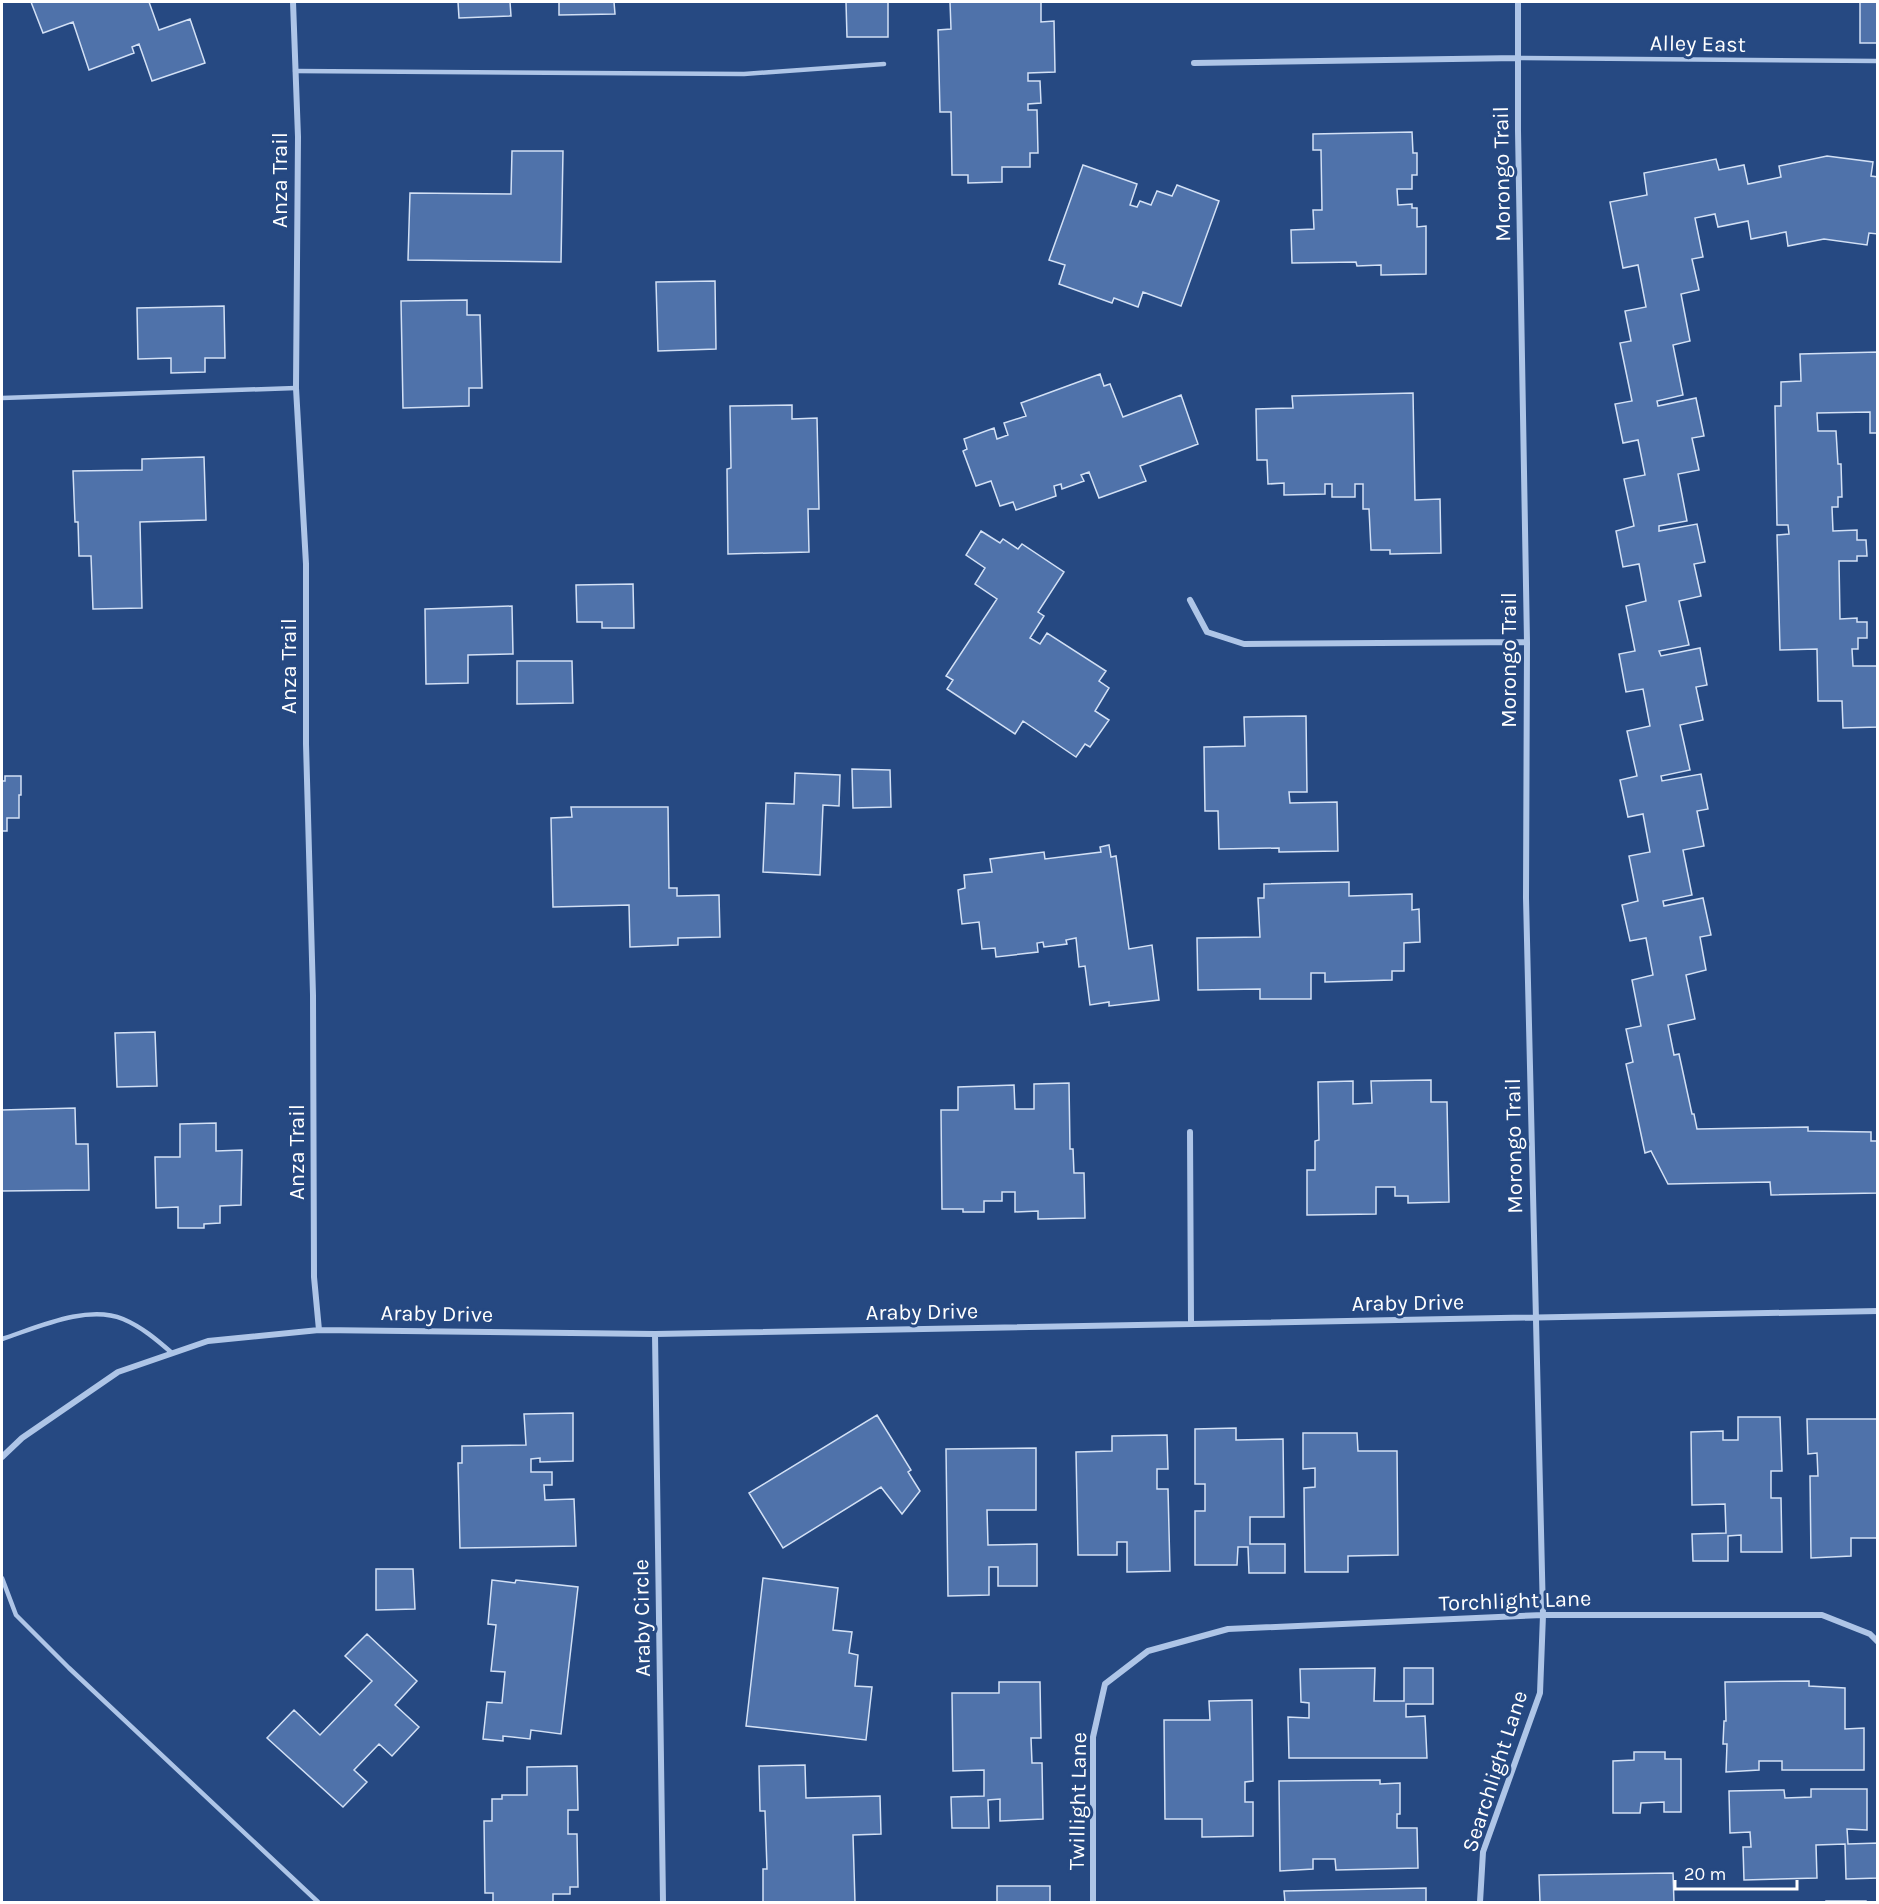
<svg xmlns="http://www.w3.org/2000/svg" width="1879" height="1904" font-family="Karla,sans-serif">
	<rect width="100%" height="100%" fill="#264982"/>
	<!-- building -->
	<path fill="#4f72aa" stroke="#d2e0f5" stroke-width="1.5" d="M 31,2 L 149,2 L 159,30 L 190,19 L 205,63 L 152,81 L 139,44 L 132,47 L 134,53 L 89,70 L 73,22 L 43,33 Z
		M 458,2 L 510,2 L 511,16 L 459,18 Z
		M 559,2 L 614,2 L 615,14 L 559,15 Z
		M 846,2 L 888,2 L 888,37 L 847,37 Z
		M 950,2 L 1041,2 L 1041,22 L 1054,21 L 1055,72 L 1028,73 L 1028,81 L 1040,81 L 1041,103 L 1028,104 L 1028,110 L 1037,110 L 1038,153 L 1030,153 L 1030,167 L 1002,167 L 1002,182 L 968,183 L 968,175 L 952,175 L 951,112 L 940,112 L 938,30 L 951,29 Z
		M 1860,2 L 1878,2 L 1878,43 L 1860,43 Z
		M 1412,132 L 1413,153 L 1417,153 L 1417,175 L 1412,175 L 1412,189 L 1397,189 L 1398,205 L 1412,204 L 1412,208 L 1417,208 L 1417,227 L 1426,226 L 1426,274 L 1381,275 L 1381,265 L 1357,266 L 1356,262 L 1292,263 L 1291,230 L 1314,229 L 1313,210 L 1322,210 L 1321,150 L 1313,150 L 1313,134 Z
		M 512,151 L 563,151 L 561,262 L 408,260 L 410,193 L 511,194 Z
		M 1827,156 L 1873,162 L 1871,176 L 1878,177 L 1878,234 L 1869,233 L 1867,245 L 1824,239 L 1788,246 L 1786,232 L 1751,239 L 1748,221 L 1718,227 L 1715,214 L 1695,218 L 1703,257 L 1692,259 L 1699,290 L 1681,294 L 1690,341 L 1673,345 L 1683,395 L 1657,401 L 1658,406 L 1696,398 L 1704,436 L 1692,438 L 1699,470 L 1678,474 L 1687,521 L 1659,526 L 1659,531 L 1697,524 L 1705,562 L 1694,564 L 1701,596 L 1679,601 L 1689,645 L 1659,651 L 1661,656 L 1700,648 L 1707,685 L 1696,687 L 1703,720 L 1680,725 L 1690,770 L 1661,776 L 1662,781 L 1701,774 L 1708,809 L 1697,811 L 1704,846 L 1683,850 L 1692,895 L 1663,901 L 1664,906 L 1703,898 L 1711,935 L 1700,937 L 1706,970 L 1686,975 L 1695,1019 L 1668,1025 L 1674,1055 L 1679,1054 L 1692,1114 L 1694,1114 L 1697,1129 L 1808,1127 L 1808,1131 L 1871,1132 L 1871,1141 L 1878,1141 L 1878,1193 L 1771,1195 L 1770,1182 L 1668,1184 L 1651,1151 L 1645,1153 L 1626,1064 L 1633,1062 L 1626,1029 L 1641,1026 L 1632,980 L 1653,975 L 1646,938 L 1630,941 L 1622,905 L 1638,901 L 1629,856 L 1650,852 L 1643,814 L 1628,817 L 1620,780 L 1637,776 L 1627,731 L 1650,726 L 1643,689 L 1626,692 L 1619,654 L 1635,651 L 1626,606 L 1646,601 L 1639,564 L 1623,567 L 1616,531 L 1634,526 L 1624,479 L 1645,475 L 1638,440 L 1623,443 L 1615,404 L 1632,401 L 1620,343 L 1631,341 L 1625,311 L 1646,307 L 1638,265 L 1623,268 L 1610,202 L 1647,195 L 1644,173 L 1716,159 L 1719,170 L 1744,165 L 1748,184 L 1781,177 L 1779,166 Z
		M 1083,165 L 1137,184 L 1130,205 L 1137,207 L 1140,201 L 1151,205 L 1157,191 L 1172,196 L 1177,185 L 1219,201 L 1181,306 L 1143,292 L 1138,307 L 1114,298 L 1112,303 L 1059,284 L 1065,265 L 1049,260 Z
		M 715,281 L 716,349 L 658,351 L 656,282 Z
		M 467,300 L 467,315 L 480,315 L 482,388 L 469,388 L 469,406 L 403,408 L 401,301 Z
		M 224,306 L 225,358 L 205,358 L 205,372 L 171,373 L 171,358 L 138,359 L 137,308 Z
		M 1878,352 L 1878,433 L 1870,433 L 1870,412 L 1817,413 L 1818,431 L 1836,431 L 1838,464 L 1841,464 L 1842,497 L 1838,497 L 1838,507 L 1832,507 L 1833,531 L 1857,530 L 1857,540 L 1866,540 L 1867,556 L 1857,556 L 1857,561 L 1839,561 L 1840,619 L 1857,618 L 1857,622 L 1867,622 L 1867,638 L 1858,638 L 1858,649 L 1852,649 L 1853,666 L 1878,666 L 1878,727 L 1843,728 L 1842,701 L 1818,701 L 1817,649 L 1780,650 L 1777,535 L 1789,534 L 1788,525 L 1777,525 L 1775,406 L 1781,406 L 1781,382 L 1801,381 L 1800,354 Z
		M 1100,374 L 1104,386 L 1110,384 L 1123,417 L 1181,395 L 1198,444 L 1140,466 L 1146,481 L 1099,498 L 1089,472 L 1081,475 L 1084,481 L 1062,489 L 1061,484 L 1054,486 L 1056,496 L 1016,510 L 1013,502 L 1000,506 L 991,481 L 976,486 L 963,451 L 967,449 L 964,439 L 994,428 L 997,439 L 1008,435 L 1004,423 L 1026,416 L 1021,403 Z
		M 1413,393 L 1415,500 L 1440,499 L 1441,553 L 1390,554 L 1390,550 L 1371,550 L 1369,509 L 1363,509 L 1363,484 L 1355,484 L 1355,497 L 1332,497 L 1332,484 L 1325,484 L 1325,494 L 1284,495 L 1284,483 L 1268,484 L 1267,460 L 1257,460 L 1256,409 L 1293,408 L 1292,396 Z
		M 792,405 L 792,419 L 817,418 L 819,509 L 808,509 L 809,552 L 728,554 L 727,469 L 731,468 L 730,406 Z
		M 204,457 L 206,520 L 140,522 L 142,608 L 93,609 L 91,556 L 79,556 L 78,522 L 75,522 L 73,471 L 142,470 L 142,459 Z
		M 981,531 L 1000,543 L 1003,539 L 1018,549 L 1022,544 L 1064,572 L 1038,612 L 1044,616 L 1030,638 L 1040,644 L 1047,633 L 1106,671 L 1099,681 L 1109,688 L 1095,711 L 1109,720 L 1090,747 L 1085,744 L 1076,757 L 1023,721 L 1015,734 L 947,689 L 953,680 L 946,676 L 997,599 L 975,584 L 985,568 L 966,555 Z
		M 633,584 L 634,628 L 602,628 L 602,622 L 577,622 L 576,585 Z
		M 512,606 L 513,654 L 468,655 L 468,683 L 426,684 L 425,609 Z
		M 517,661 L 572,661 L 573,703 L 517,704 Z
		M 1306,716 L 1307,792 L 1289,792 L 1290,803 L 1337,802 L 1338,851 L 1279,852 L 1279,848 L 1219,849 L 1218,811 L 1205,811 L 1204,747 L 1245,746 L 1244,717 Z
		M 852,769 L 890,770 L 891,807 L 853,808 Z
		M 795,773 L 840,775 L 839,806 L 823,805 L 820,875 L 763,872 L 766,803 L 794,804 Z
		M 5,776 L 21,776 L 21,795 L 19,795 L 19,818 L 7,818 L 7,831 L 2,831 L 2,781 L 5,781 Z
		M 571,807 L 668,807 L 669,888 L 677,888 L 677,896 L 719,895 L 720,937 L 678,938 L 678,945 L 630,947 L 629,905 L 553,907 L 551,818 L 572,817 Z
		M 1109,845 L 1111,857 L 1116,856 L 1129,949 L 1152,945 L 1159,1000 L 1109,1006 L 1109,1002 L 1090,1005 L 1085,966 L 1079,967 L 1076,938 L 1066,940 L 1067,944 L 1044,947 L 1043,942 L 1037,943 L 1038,952 L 996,957 L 995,948 L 982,949 L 979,922 L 962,924 L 958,890 L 965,888 L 964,875 L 992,872 L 990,859 L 1044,852 L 1045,859 L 1101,852 L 1100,847 Z
		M 1349,882 L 1349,896 L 1412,894 L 1412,910 L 1419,909 L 1420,942 L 1404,943 L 1404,971 L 1392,971 L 1392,980 L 1325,982 L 1325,973 L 1311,973 L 1311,999 L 1260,999 L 1260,989 L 1198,990 L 1197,938 L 1260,937 L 1258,898 L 1264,898 L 1264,884 Z
		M 155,1032 L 157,1086 L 117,1087 L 115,1033 Z
		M 1431,1080 L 1431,1102 L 1447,1102 L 1449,1202 L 1408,1203 L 1408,1196 L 1395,1196 L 1395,1187 L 1376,1187 L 1376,1214 L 1307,1215 L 1307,1170 L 1315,1170 L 1315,1141 L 1319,1140 L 1318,1082 L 1353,1081 L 1353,1104 L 1372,1103 L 1371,1081 Z
		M 1069,1083 L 1070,1149 L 1073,1149 L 1074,1173 L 1084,1173 L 1085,1218 L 1038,1219 L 1038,1211 L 1015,1212 L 1015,1192 L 1002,1192 L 1002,1201 L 984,1201 L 984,1212 L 963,1212 L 963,1209 L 942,1209 L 941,1110 L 958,1110 L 958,1087 L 1014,1085 L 1015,1109 L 1034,1109 L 1034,1084 Z
		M 75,1108 L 76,1144 L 88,1144 L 89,1190 L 2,1191 L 2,1110 Z
		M 216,1123 L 216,1151 L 242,1150 L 241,1205 L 220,1206 L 220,1223 L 204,1224 L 204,1228 L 178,1228 L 178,1207 L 156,1208 L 155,1157 L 180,1157 L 180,1124 Z
		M 573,1413 L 573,1461 L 540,1462 L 540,1458 L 531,1459 L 531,1472 L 552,1472 L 552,1485 L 544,1485 L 545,1500 L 574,1499 L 576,1546 L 460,1548 L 458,1463 L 462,1463 L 462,1446 L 526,1445 L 524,1414 Z
		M 877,1415 L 911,1470 L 908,1472 L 920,1491 L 902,1514 L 881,1487 L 783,1548 L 749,1493 Z
		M 1738,1417 L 1780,1417 L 1782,1471 L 1771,1471 L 1771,1498 L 1781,1498 L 1782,1552 L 1741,1552 L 1741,1535 L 1728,1536 L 1728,1561 L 1693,1561 L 1692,1534 L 1726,1533 L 1725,1504 L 1692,1505 L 1691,1432 L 1723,1431 L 1723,1440 L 1738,1440 Z
		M 1807,1419 L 1878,1419 L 1878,1538 L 1851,1538 L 1851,1556 L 1811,1558 L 1810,1476 L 1818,1476 L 1817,1453 L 1808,1454 Z
		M 1236,1428 L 1236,1440 L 1283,1439 L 1284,1517 L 1250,1517 L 1250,1544 L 1285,1544 L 1285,1573 L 1249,1573 L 1248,1547 L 1238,1547 L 1237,1565 L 1195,1565 L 1195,1511 L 1205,1511 L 1205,1484 L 1195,1484 L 1195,1429 Z
		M 1303,1433 L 1357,1433 L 1358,1451 L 1397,1451 L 1398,1555 L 1348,1556 L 1348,1572 L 1305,1572 L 1304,1488 L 1315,1487 L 1315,1468 L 1303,1469 Z
		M 1167,1435 L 1168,1469 L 1157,1469 L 1157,1489 L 1168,1489 L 1170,1571 L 1127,1572 L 1127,1542 L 1117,1542 L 1117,1555 L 1078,1555 L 1076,1452 L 1112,1451 L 1112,1436 Z
		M 1036,1448 L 1036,1510 L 987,1510 L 988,1545 L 1037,1544 L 1037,1586 L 998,1586 L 998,1567 L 989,1567 L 989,1595 L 948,1596 L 946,1449 Z
		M 376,1569 L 413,1569 L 415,1609 L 376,1610 Z
		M 763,1578 L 838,1588 L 833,1630 L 852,1632 L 849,1653 L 858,1655 L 855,1686 L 872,1687 L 866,1740 L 746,1726 Z
		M 492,1580 L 515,1583 L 516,1580 L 578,1587 L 561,1734 L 531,1730 L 530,1739 L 503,1736 L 503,1741 L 483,1739 L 487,1702 L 502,1703 L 505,1672 L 491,1671 L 496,1625 L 488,1624 Z
		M 367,1634 L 417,1681 L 395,1705 L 419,1727 L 392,1756 L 379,1744 L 354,1770 L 367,1782 L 343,1807 L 267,1738 L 294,1710 L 320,1735 L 372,1681 L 345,1656 Z
		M 1375,1668 L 1374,1701 L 1404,1701 L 1404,1668 L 1433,1668 L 1433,1704 L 1406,1704 L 1406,1717 L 1425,1716 L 1427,1758 L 1289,1758 L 1288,1717 L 1309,1718 L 1309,1703 L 1301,1702 L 1300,1669 Z
		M 1809,1681 L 1809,1686 L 1845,1688 L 1845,1729 L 1864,1728 L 1864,1770 L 1782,1770 L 1782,1761 L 1759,1761 L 1759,1770 L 1726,1772 L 1727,1744 L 1723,1744 L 1724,1721 L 1726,1721 L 1725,1682 Z
		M 999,1682 L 1040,1682 L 1041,1738 L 1031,1738 L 1032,1763 L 1042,1763 L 1043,1819 L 1000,1821 L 1000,1799 L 988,1800 L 989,1828 L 952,1828 L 951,1797 L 984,1796 L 984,1770 L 953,1771 L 952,1693 L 999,1693 Z
		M 1252,1700 L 1253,1781 L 1245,1782 L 1245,1802 L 1253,1802 L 1253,1836 L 1202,1837 L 1202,1819 L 1165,1819 L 1164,1720 L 1210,1720 L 1209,1701 Z
		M 1634,1752 L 1665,1752 L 1665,1759 L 1681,1759 L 1681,1812 L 1664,1812 L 1664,1802 L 1641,1803 L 1640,1813 L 1613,1813 L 1613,1761 L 1634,1760 Z
		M 805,1765 L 806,1798 L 880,1796 L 881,1834 L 853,1835 L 855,1902 L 763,1902 L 763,1869 L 767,1869 L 765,1811 L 760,1811 L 759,1766 Z
		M 577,1766 L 578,1810 L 568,1810 L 568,1834 L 577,1834 L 578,1887 L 570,1887 L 570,1894 L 553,1894 L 553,1902 L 493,1902 L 493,1893 L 485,1893 L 484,1821 L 492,1821 L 492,1799 L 502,1799 L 502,1795 L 527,1795 L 527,1767 Z
		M 1380,1780 L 1380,1784 L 1400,1783 L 1400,1814 L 1397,1814 L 1397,1828 L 1417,1828 L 1418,1868 L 1336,1870 L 1335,1859 L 1313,1859 L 1313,1869 L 1280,1871 L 1279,1781 Z
		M 1811,1789 L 1867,1789 L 1867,1830 L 1847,1829 L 1848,1844 L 1878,1843 L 1878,1878 L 1846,1879 L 1845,1844 L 1816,1845 L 1817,1878 L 1744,1880 L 1743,1847 L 1751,1847 L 1750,1832 L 1730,1833 L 1729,1791 L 1784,1790 L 1785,1798 L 1811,1797 Z
		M 1673,1873 L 1674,1902 L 1540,1902 L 1539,1875 Z
		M 997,1886 L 1050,1886 L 1050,1902 L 986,1902 L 997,1902 Z
		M 1426,1888 L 1426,1902 L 1285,1902 L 1284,1891 Z
		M 1826,1901 L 1866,1901 L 1866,1902 L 1826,1902 Z"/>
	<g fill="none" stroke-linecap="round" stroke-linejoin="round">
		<!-- service -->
		<path stroke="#aec5e7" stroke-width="4.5" d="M 1518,58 L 1878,61
			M 295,71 L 744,74 L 884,64
			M 2,398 L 296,388
			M 2,1339 C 36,1328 87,1304 123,1319 C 142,1327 157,1340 172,1353
			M 2,1578 L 16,1615 L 69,1668 L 318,1902"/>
		<!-- minor -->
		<path stroke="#aec5e7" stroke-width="6" d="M 293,2 L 298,137 L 296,388 L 306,564 L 306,744 L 313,995 L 314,1277 L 319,1330
			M 1194,63 L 1518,58
			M 1190,600 L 1207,632 L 1244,644 L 1527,642
			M 1190,1132 L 1191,1324
			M 655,1334 L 663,1902
			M 2,1457 L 22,1438 L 118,1372 L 208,1341 L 319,1330 L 655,1334 L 1878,1311
			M 1093,1902 L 1093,1737 L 1105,1684 L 1148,1651 L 1228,1629 L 1543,1615 L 1822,1615 L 1870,1634 L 1878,1642
			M 1480,1902 L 1483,1852 L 1540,1693 L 1543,1615 L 1526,898 L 1527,642 L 1518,131 L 1518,2"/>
	</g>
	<g text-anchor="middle" stroke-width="6" stroke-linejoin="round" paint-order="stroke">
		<!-- street labels -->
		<g font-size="22" fill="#fff" stroke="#264982">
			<text transform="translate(1698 43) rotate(1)" y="8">Alley East</text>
			<text transform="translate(1501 174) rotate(-91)" y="8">Morongo Trail</text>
			<text transform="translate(279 180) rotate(-90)" y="8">Anza Trail</text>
			<text transform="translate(1508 660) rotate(-90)" y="8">Morongo Trail</text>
			<text transform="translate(288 666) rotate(-90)" y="8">Anza Trail</text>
			<text transform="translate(1513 1146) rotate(-91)" y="8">Morongo Trail</text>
			<text transform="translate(296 1152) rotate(-90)" y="8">Anza Trail</text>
			<text transform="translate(1408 1302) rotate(-1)" y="8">Araby Drive</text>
			<text transform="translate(922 1311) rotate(-1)" y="8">Araby Drive</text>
			<text transform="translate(437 1313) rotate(1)" y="8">Araby Drive</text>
			<text transform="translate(1515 1600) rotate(-2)" y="8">Torchlight Lane</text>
			<text transform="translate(641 1618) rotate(-91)" y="8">Araby Circle</text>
			<text transform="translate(1494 1771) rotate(-72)" y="8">Searchlight Lane</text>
			<text transform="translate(1077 1801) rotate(-89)" y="8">Twillight Lane</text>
		</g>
	</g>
	<!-- border -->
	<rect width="1879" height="1904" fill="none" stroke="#ffffff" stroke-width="6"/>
	<!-- scale -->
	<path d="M1675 1880v9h122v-9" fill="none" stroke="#ffffff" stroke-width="3"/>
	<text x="1684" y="1880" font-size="18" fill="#ffffff" stroke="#264982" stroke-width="4.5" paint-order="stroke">20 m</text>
</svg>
